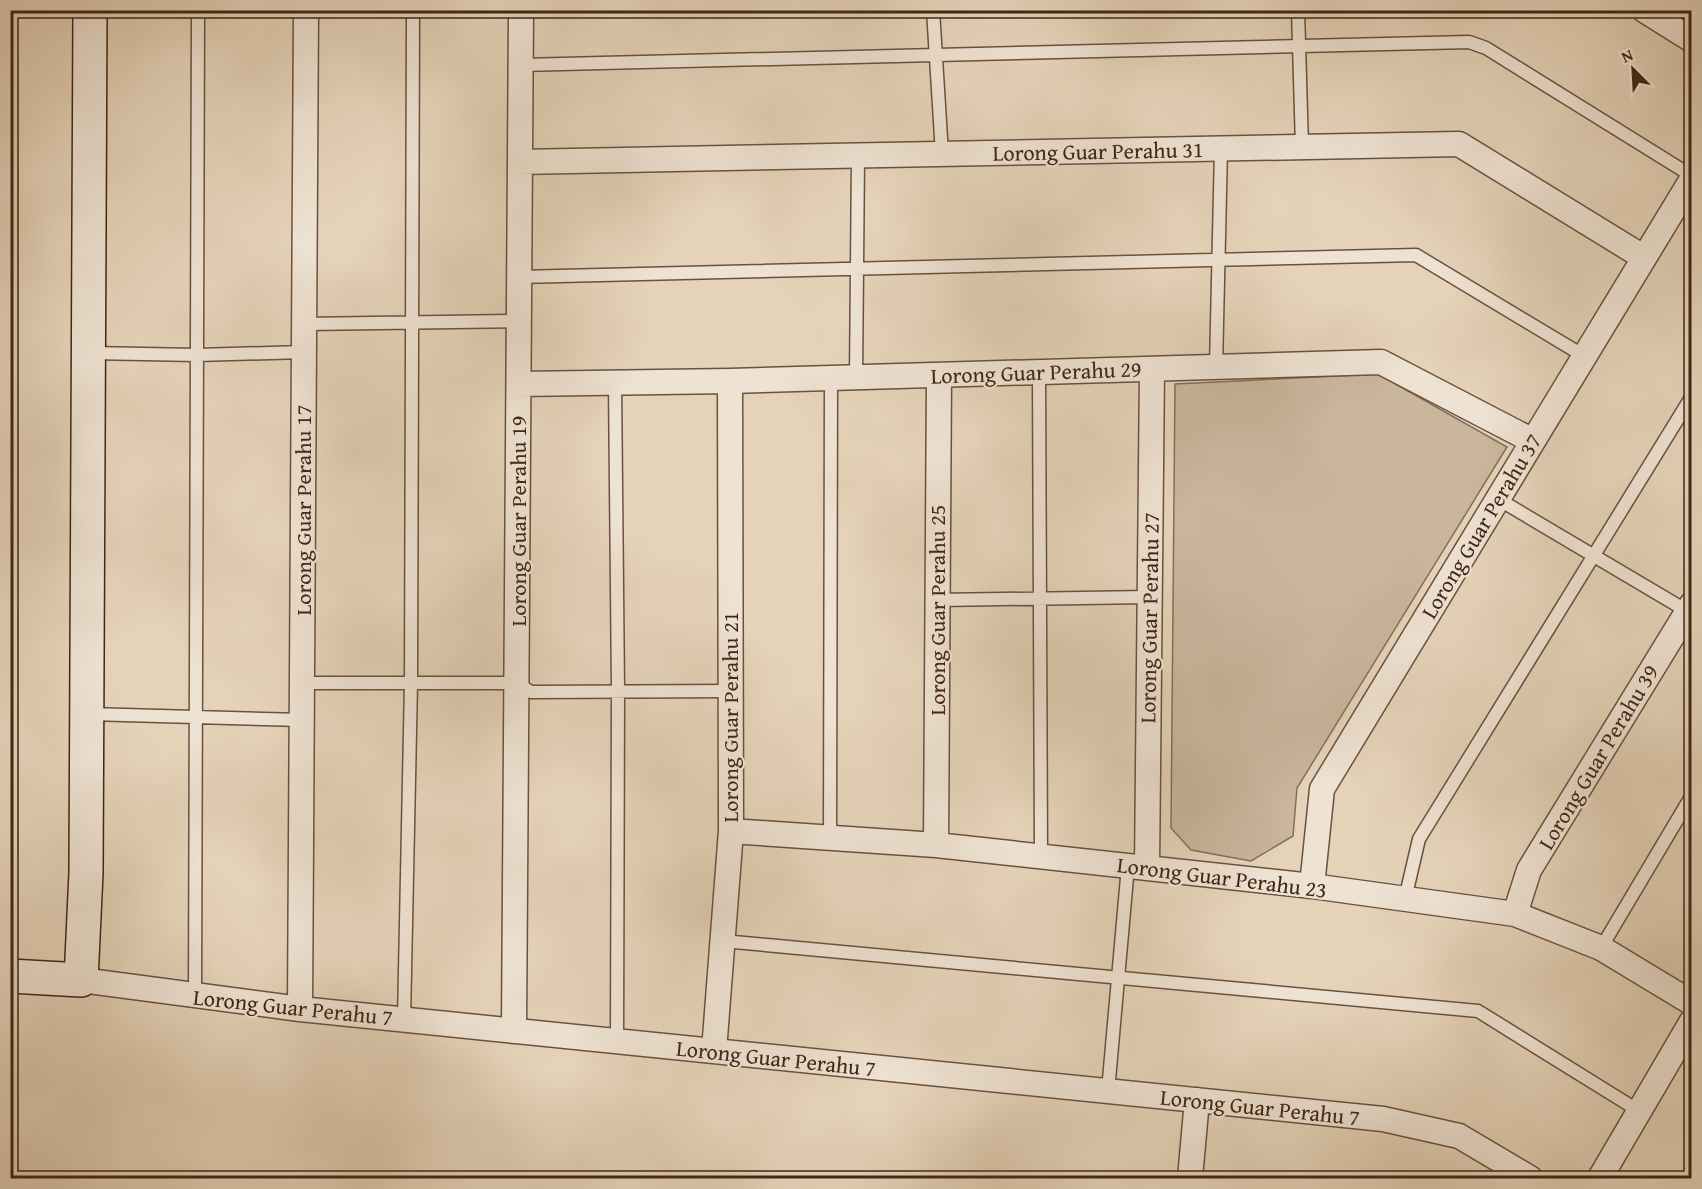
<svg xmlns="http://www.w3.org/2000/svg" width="1702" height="1189" font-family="'Gentium Book Plus',serif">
	<rect width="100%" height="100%" fill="#e5d3b9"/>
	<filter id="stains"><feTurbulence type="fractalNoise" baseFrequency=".00333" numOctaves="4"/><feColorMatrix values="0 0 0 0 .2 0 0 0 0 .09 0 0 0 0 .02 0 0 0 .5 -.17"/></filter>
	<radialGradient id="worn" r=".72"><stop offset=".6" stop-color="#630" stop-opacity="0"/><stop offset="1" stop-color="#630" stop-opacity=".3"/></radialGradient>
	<!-- green -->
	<path fill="#c9b69d" stroke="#856e5a" stroke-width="1.5" d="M 1378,374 L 1507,447 L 1297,788 L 1293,836 L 1251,861 L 1191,850 L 1171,828 L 1175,384 Z"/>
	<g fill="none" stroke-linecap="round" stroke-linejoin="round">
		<defs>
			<path id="lane" d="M 933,10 L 942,154
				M 1298,10 L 1302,147
				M 521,65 L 1469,42 L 1486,48 L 1692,176
				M 519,277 L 1416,255 L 1584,356
				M 304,324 L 519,321
				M 90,353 L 197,355 L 304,352
				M 1216,367 L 1221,149
				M 1039,372 L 1041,856
				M 856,378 L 858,155
				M 615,383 L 618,691 L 617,1042
				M 1498,499 L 1687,611
				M 938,600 L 1149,597
				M 302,683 L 517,683 L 531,692 L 730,691
				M 89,714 L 302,720
				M 830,838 L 831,378
				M 1405,899 L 1419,839 L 1692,396
				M 723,941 L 1478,1011 L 1639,1111
				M 1601,948 L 1692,795
				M 195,997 L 198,10
				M 404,1020 L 411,683 L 413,10
				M 1108,1091 L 1128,866"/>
			<path id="street" d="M 1644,10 L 1692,40
				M 520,162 L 1459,144 L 1643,257
				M 519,384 L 730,381 L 1381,362 L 1533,441
				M 731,831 L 936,845 L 1312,886 L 1515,914 L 1601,948 L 1692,1003
				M 936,845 L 939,375
				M 1147,868 L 1152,369
				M 1312,886 L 1322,789 L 1692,179
				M 1515,914 L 1529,870 L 1692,604
				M 81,980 L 300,1009 L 1383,1119 L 1459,1136 L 1530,1178
				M 300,1009 L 306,10
				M 514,1031 L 521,10
				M 714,1051 L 731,831 L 730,381
				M 1190,1178 L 1197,1100
				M 1600,1178 L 1692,1021"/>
			<path id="secondary" d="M 10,976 L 81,980 L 86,873 L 90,10"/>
		</defs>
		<!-- lane casing -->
		<use href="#lane" stroke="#6a513f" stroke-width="15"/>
		<!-- street casing -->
		<use href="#street" stroke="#6a513f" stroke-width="27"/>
		<!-- secondary casing -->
		<use href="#secondary" stroke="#412616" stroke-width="36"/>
		<!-- lane -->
		<use href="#lane" stroke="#eee2d2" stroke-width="12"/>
		<!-- street -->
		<use href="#street" stroke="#eee2d2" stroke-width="24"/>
		<!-- secondary -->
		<use href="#secondary" stroke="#eee2d2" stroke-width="33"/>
	</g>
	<g text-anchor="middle" stroke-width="4.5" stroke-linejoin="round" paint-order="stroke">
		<!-- street labels -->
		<g font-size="22" fill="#412616" stroke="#eee2d2">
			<text transform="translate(1098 151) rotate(-1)" y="8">Lorong Guar Perahu 31</text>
			<text transform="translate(1036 372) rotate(-2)" y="8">Lorong Guar Perahu 29</text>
			<text transform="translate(303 510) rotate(-90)" y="8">Lorong Guar Perahu 17</text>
			<text transform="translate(518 521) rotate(-90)" y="8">Lorong Guar Perahu 19</text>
			<text transform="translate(1481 526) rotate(-59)" y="8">Lorong Guar Perahu 37</text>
			<text transform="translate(937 610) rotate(-90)" y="8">Lorong Guar Perahu 25</text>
			<text transform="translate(1149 618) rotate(-89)" y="8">Lorong Guar Perahu 27</text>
			<text transform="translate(730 717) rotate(-90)" y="8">Lorong Guar Perahu 21</text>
			<text transform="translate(1598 757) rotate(-59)" y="8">Lorong Guar Perahu 39</text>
			<text transform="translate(1222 877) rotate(7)" y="8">Lorong Guar Perahu 23</text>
			<text transform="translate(293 1007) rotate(6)" y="8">Lorong Guar Perahu 7</text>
			<text transform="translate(776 1058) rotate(6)" y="8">Lorong Guar Perahu 7</text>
			<text transform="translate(1260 1107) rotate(6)" y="8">Lorong Guar Perahu 7</text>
		</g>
	</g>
	<!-- margin -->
	<rect width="1702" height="1189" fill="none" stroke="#e5d3b9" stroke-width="36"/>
	<rect x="12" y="12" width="1678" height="1165" fill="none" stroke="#412616" stroke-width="3"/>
	<rect x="18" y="18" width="1666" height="1153" fill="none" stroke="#412616" stroke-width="1.5"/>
	<!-- north arrow -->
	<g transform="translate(1633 69) rotate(336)" stroke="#eee2d2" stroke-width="4.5" paint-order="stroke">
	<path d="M0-4.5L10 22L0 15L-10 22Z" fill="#412616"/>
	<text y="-9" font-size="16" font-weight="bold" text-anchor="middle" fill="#412616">N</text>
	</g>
	<rect width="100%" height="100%" filter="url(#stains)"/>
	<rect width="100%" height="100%" fill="url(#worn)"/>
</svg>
